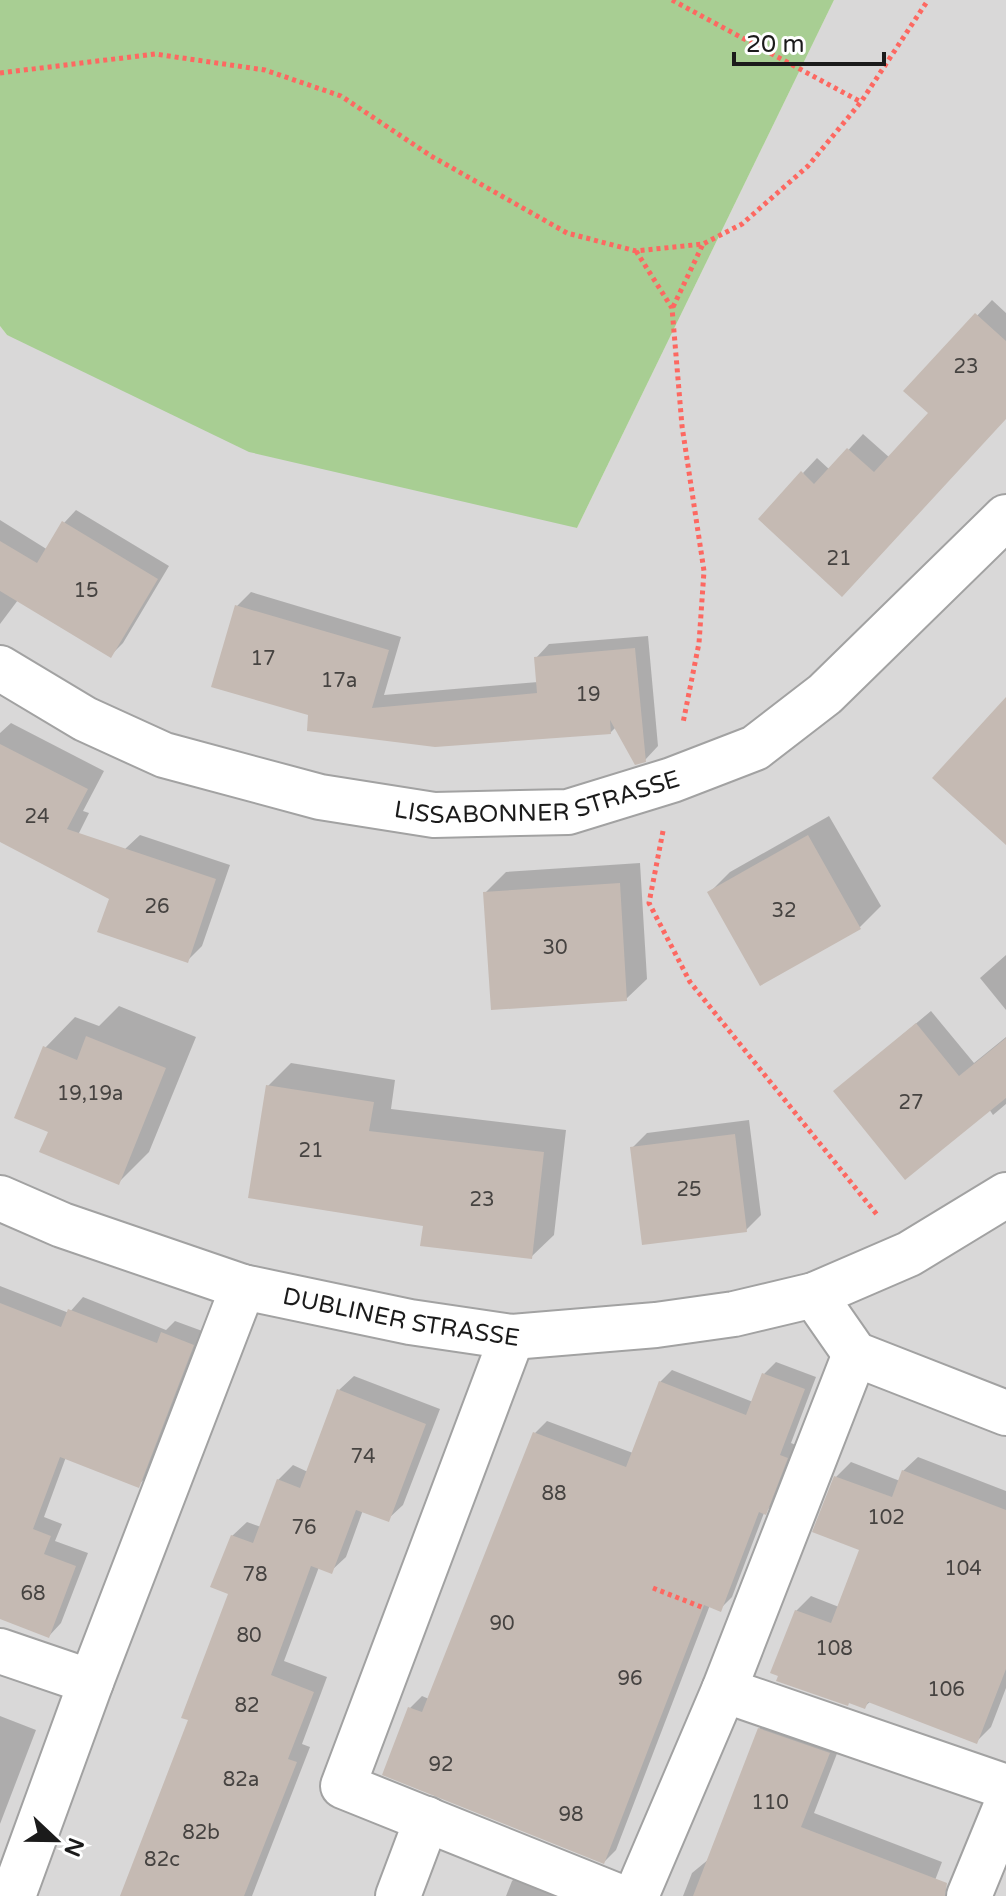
<svg xmlns="http://www.w3.org/2000/svg" width="1006" height="1896" font-family="'Varela Round',sans-serif">
	<rect width="100%" height="100%" fill="#ede8e0"/>
	<!-- residential -->
	<path fill="#d9d8d8" d="M 834,0 L 1006,0 L 1006,1896 L 0,1896 L 0,326 L 7,335 L 577,528 Z"/>
	<!-- forest -->
	<path fill="#a8ce93" d="M 0,0 L 834,0 L 577,528 L 249,452 L 7,335 L 0,326 Z"/>
	<!-- shadow -->
	<path fill="#0003" d="M 992,300 L 1006,313 L 1006,416 L 857,580 L 803,473 L 817,458 L 830,470 L 863,434 L 890,458 L 931,413 L 906,391 Z
		M 76,510 L 169,566 L 123,643 L 110,656 L 18,600 L 0,624 L 0,520 L 48,550 L 64,523 Z
		M 251,592 L 401,637 L 384,695 L 538,682 L 536,658 L 549,644 L 648,636 L 658,746 L 645,760 L 616,727 L 610,733 L 310,714 L 237,606 Z
		M 11,723 L 104,771 L 83,811 L 89,813 L 71,849 L 0,840 L 0,733 Z
		M 829,816 L 881,906 L 860,927 L 761,983 L 710,892 L 730,872 Z
		M 140,835 L 230,865 L 202,946 L 187,961 L 125,849 Z
		M 640,863 L 647,979 L 626,999 L 485,893 L 506,872 Z
		M 1006,955 L 1006,1010 L 980,978 Z
		M 119,1006 L 196,1037 L 149,1152 L 119,1182 L 50,1131 L 45,1048 L 75,1017 L 99,1026 Z
		M 931,1011 L 974,1063 L 1006,1037 L 1006,1104 L 993,1115 L 989,1109 L 835,1091 Z
		M 291,1063 L 395,1080 L 391,1109 L 566,1130 L 554,1235 L 531,1257 L 425,1224 L 268,1086 Z
		M 749,1120 L 761,1215 L 746,1230 L 633,1147 L 647,1133 Z
		M 0,1286 L 69,1313 L 83,1297 L 166,1330 L 175,1321 L 205,1332 L 151,1473 L 138,1485 L 66,1457 L 44,1517 L 62,1524 L 55,1541 L 88,1553 L 61,1623 L 49,1636 L 0,1617 Z
		M 776,1362 L 816,1377 L 791,1443 L 798,1446 L 777,1500 L 764,1513 L 732,1597 L 720,1609 L 710,1605 L 616,1850 L 604,1862 L 410,1708 L 422,1696 L 429,1699 L 535,1433 L 547,1421 L 633,1453 L 660,1382 L 672,1370 L 753,1402 L 764,1374 Z
		M 354,1376 L 440,1409 L 403,1505 L 388,1519 L 363,1510 L 346,1557 L 331,1571 L 319,1567 L 284,1661 L 327,1677 L 302,1744 L 310,1747 L 252,1896 L 122,1896 L 191,1719 L 230,1593 L 232,1536 L 247,1522 L 261,1527 L 278,1480 L 293,1465 L 308,1472 L 339,1390 Z
		M 918,1457 L 1006,1491 L 1006,1688 L 991,1727 L 977,1741 L 871,1701 L 864,1707 L 796,1611 L 811,1596 L 839,1607 L 861,1549 L 836,1477 L 851,1462 L 900,1481 L 903,1471 Z
		M 774,1714 L 843,1738 L 814,1813 L 942,1862 L 929,1896 L 683,1896 L 692,1873 L 709,1859 L 759,1729 Z
		M 0,1716 L 36,1730 L 0,1824 Z
		M 526,1867 L 599,1896 L 506,1896 L 512,1881 Z"/>
	<!-- building -->
	<path fill="#c5bab3" d="M 975,313 L 1006,341 L 1006,419 L 842,597 L 758,519 L 801,471 L 814,484 L 847,448 L 874,472 L 928,413 L 903,391 Z
		M 62,521 L 158,579 L 111,658 L 0,591 L 0,541 L 37,563 Z
		M 235,605 L 389,650 L 372,708 L 537,693 L 534,657 L 635,648 L 646,762 L 635,765 L 610,720 L 611,734 L 435,747 L 307,731 L 308,715 L 211,687 Z
		M 1006,697 L 1006,845 L 932,778 Z
		M 0,744 L 88,789 L 67,829 L 216,879 L 188,963 L 97,932 L 109,899 L 0,842 Z
		M 808,835 L 861,929 L 760,986 L 707,892 Z
		M 620,883 L 627,1001 L 491,1010 L 483,892 Z
		M 916,1023 L 959,1076 L 1006,1038 L 1006,1098 L 905,1180 L 833,1091 Z
		M 86,1036 L 166,1068 L 119,1185 L 39,1152 L 48,1132 L 14,1118 L 43,1046 L 77,1060 Z
		M 266,1085 L 374,1102 L 369,1131 L 544,1152 L 532,1259 L 420,1246 L 423,1226 L 248,1198 Z
		M 735,1134 L 747,1232 L 642,1245 L 630,1147 Z
		M 0,1303 L 61,1327 L 68,1309 L 157,1343 L 161,1332 L 194,1345 L 139,1488 L 60,1457 L 33,1529 L 51,1536 L 44,1554 L 76,1566 L 49,1638 L 0,1619 Z
		M 762,1373 L 805,1389 L 780,1455 L 788,1458 L 766,1515 L 759,1512 L 721,1612 L 704,1605 L 604,1864 L 382,1775 L 408,1707 L 422,1712 L 533,1432 L 626,1467 L 659,1381 L 746,1415 Z
		M 337,1389 L 426,1424 L 389,1522 L 356,1510 L 332,1574 L 311,1566 L 271,1675 L 314,1692 L 288,1759 L 297,1762 L 244,1896 L 120,1896 L 188,1720 L 181,1718 L 228,1594 L 210,1587 L 231,1535 L 253,1543 L 277,1479 L 300,1488 Z
		M 902,1470 L 1006,1510 L 1006,1669 L 977,1744 L 868,1702 L 865,1709 L 849,1703 L 848,1706 L 776,1681 L 778,1676 L 770,1673 L 795,1610 L 831,1623 L 859,1550 L 812,1532 L 834,1476 L 892,1497 Z
		M 758,1728 L 830,1753 L 801,1827 L 947,1883 L 945,1896 L 693,1896 Z"/>
	<g fill="none" stroke-linecap="round" stroke-linejoin="round">
		<defs>
			<g id="minor">
				<path id="s1" d="M 0,668 L 85,719 L 164,755 L 320,797 L 434,815 L 568,812 L 672,780 L 755,748 L 825,694 L 1006,517"/>
				<path id="s2" d="M 0,1198 L 62,1225 L 243,1287 L 410,1322 L 512,1337 L 656,1325 L 734,1314 L 814,1295 L 909,1254 L 1006,1195"/>
				<path d="M 814,1295 L 855,1354 L 1006,1413"/>
				<path d="M 512,1337 L 343,1786 L 617,1896"/>
				<path d="M 0,1651 L 91,1682"/>
				<path d="M 724,1690 L 1006,1787"/>
				<path d="M 13,1896 L 91,1682 L 243,1287"/>
				<path d="M 398,1896 L 427,1819"/>
				<path d="M 636,1896 L 724,1690 L 855,1354"/>
				<path d="M 969,1896 L 1006,1806"/>
			</g>
		</defs>
		<!-- minor casing -->
		<use href="#minor" stroke="#a2a2a2" stroke-width="48"/>
		<!-- path -->
		<path stroke="#fd6861" stroke-width="5" stroke-dasharray="4 4" stroke-linecap="butt" d="M 672,0 L 861,102
			M 0,73 L 155,54 L 265,70 L 341,96 L 431,156 L 567,233 L 636,251 L 703,244 L 742,224 L 808,166 L 861,102 L 928,0
			M 636,251 L 672,308 L 682,426 L 704,571 L 699,643 L 683,723
			M 673,307 L 703,244
			M 663,831 L 649,903 L 690,982 L 878,1216
			M 653,1588 L 704,1608"/>
		<!-- minor -->
		<use href="#minor" stroke="#fff" stroke-width="44"/>
	</g>
	<g text-anchor="middle" stroke-width="6" stroke-linejoin="round" paint-order="stroke">
		<!-- number labels -->
		<g font-size="20" fill="#464341">
			<text x="966" y="373">23</text>
			<text x="839" y="565">21</text>
			<text x="86" y="597">15</text>
			<text x="263" y="665">17</text>
			<text x="339" y="687">17a</text>
			<text x="588" y="701">19</text>
			<text x="37" y="823">24</text>
			<text x="157" y="913">26</text>
			<text x="784" y="917">32</text>
			<text x="555" y="954">30</text>
			<text x="90" y="1100">19,19a</text>
			<text x="911" y="1109">27</text>
			<text x="311" y="1157">21</text>
			<text x="689" y="1196">25</text>
			<text x="482" y="1206">23</text>
			<text x="363" y="1463">74</text>
			<text x="554" y="1500">88</text>
			<text x="886" y="1524">102</text>
			<text x="304" y="1534">76</text>
			<text x="963" y="1575">104</text>
			<text x="255" y="1581">78</text>
			<text x="33" y="1600">68</text>
			<text x="502" y="1630">90</text>
			<text x="249" y="1642">80</text>
			<text x="834" y="1655">108</text>
			<text x="630" y="1685">96</text>
			<text x="946" y="1696">106</text>
			<text x="247" y="1712">82</text>
			<text x="441" y="1771">92</text>
			<text x="241" y="1786">82a</text>
			<text x="770" y="1809">110</text>
			<text x="571" y="1821">98</text>
			<text x="201" y="1839">82b</text>
			<text x="162" y="1866">82c</text>
		</g>
		<!-- street labels -->
		<g font-size="24" fill="#1b1b1b" stroke="#fff">
			<text dy="8" stroke="none"><textPath href="#s1" startOffset="568">LISSABONNER STRASSE</textPath></text>
			<text dy="8" stroke="none"><textPath href="#s2" startOffset="420">DUBLINER STRASSE</textPath></text>
		</g>
	</g>
	<!-- north arrow -->
	<g transform="translate(56 1840) rotate(112)" stroke="#ffffff" stroke-width="6" paint-order="stroke">
	<path d="M0-6L14 30L0 20L-14 30Z" fill="#1b1b1b"/>
	<text y="-12" font-size="22" font-weight="bold" text-anchor="middle" fill="#1b1b1b">N</text>
	</g>
	<!-- scale -->
	<path d="M734 52v12h150v-12" fill="none" stroke="#1b1b1b" stroke-width="4"/>
	<text x="746" y="52" font-size="24" fill="#1b1b1b" stroke="#ffffff" stroke-width="6" paint-order="stroke">20 m</text>
</svg>
